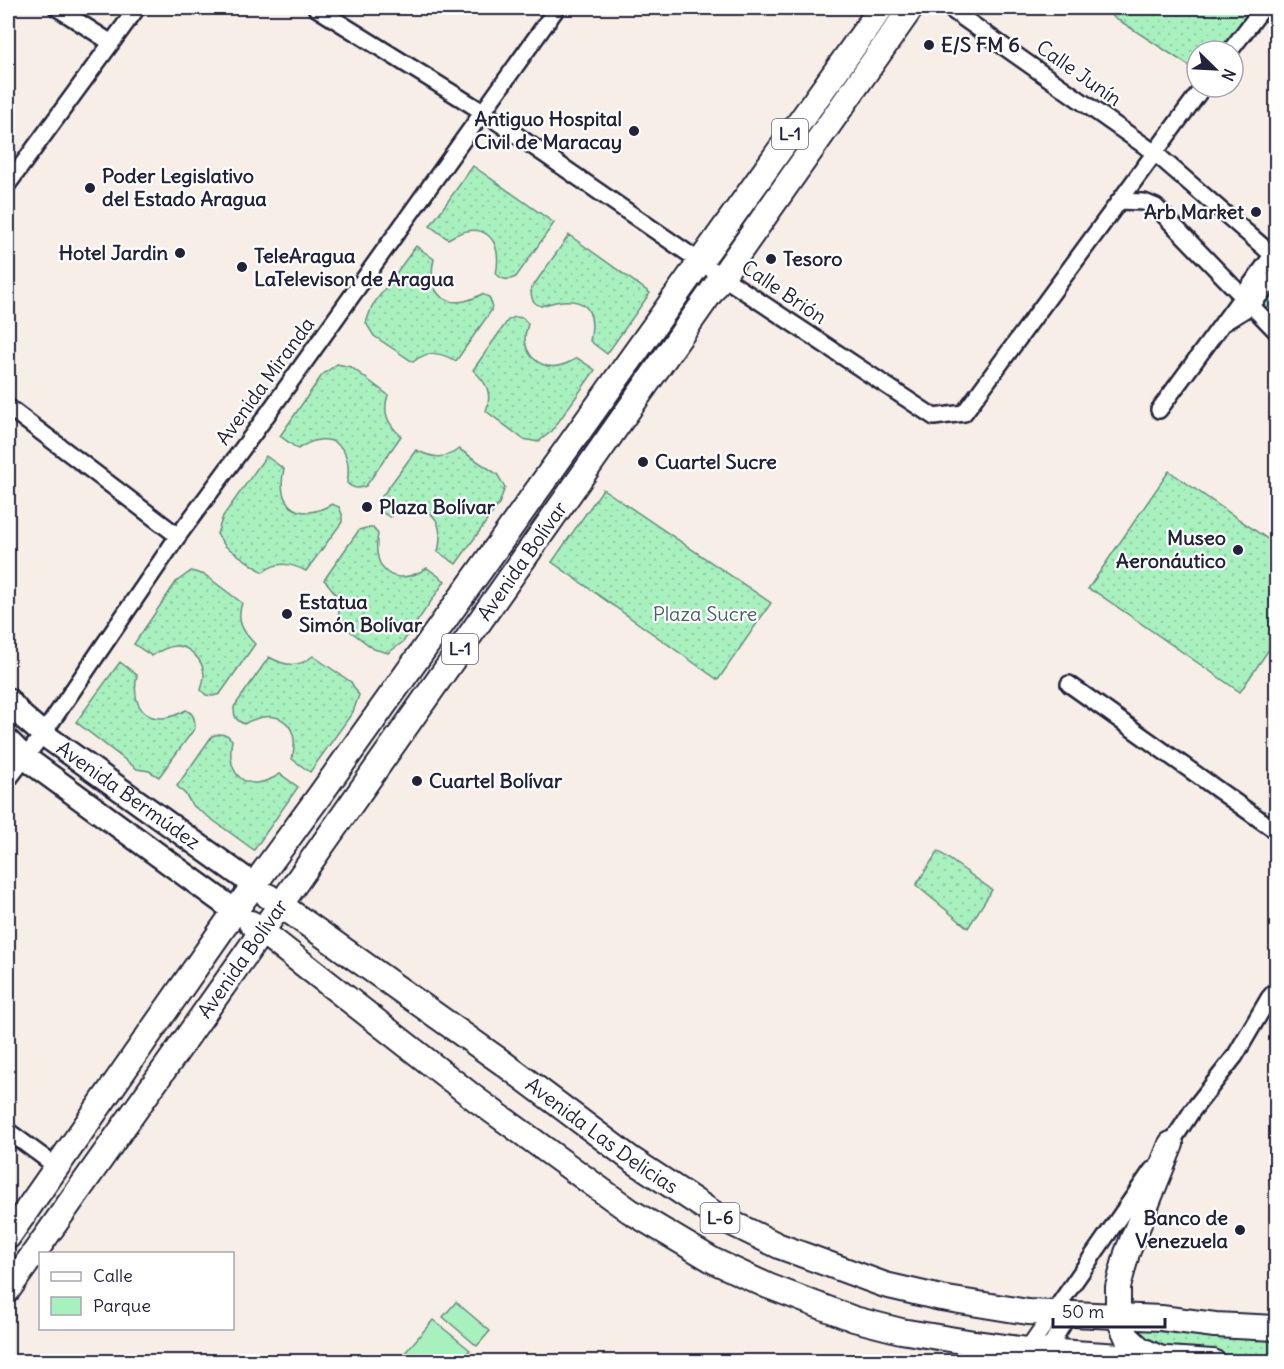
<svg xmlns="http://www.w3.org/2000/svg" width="1284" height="1369" font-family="Delius,sans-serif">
	<defs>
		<pattern id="green-dots" width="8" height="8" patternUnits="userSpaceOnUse" patternTransform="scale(1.5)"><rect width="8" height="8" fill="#a8f1bf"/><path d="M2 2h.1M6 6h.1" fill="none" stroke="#90cea5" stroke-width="1.8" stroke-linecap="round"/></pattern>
	</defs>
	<rect width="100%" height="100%" fill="#f7efe7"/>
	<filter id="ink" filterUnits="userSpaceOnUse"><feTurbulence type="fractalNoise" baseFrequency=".0167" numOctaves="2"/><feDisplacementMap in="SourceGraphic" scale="12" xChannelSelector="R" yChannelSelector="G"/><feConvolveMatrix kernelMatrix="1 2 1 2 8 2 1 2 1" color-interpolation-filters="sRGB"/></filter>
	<g filter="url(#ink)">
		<!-- green -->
		<path fill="url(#green-dots)" stroke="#658a7d" stroke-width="1.5" d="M 1100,8 L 1258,8 L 1225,51 L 1197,51 L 1197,71 Z
			M 473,166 L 554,223 L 516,277 C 507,281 503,280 496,274 C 504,237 481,218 448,239 L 430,226 Z
			M 569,235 L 650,293 L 607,354 L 590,341 C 599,299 574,295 541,306 C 532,303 531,298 531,289 Z
			M 416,246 L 434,259 C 425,296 449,313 482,294 L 489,297 L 492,304 L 491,311 L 456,361 C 440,352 428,350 413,362 L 374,336 L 366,323 L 372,306 Z
			M 1276,276 L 1276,326 L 1254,304 Z
			M 515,317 L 523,318 L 528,324 C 527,328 525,334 525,338 C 525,345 528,352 532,357 C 546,371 561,368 577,358 L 595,370 L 552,431 L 538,442 L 523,439 L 486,411 C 493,393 486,382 473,370 L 508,320 Z
			M 337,364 L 351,367 L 388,395 C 382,413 388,424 401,436 L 366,486 C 358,489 353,489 347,483 C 354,446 330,427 298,449 L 280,436 L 322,375 Z
			M 459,449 L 497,474 L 505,487 L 499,504 L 456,564 L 438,552 C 447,514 423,498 390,517 L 383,513 L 380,507 L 380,499 L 416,450 C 432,458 444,460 459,449 Z
			M 266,456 L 284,469 C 275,507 300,523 332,504 L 339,507 L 342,514 L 342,522 L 306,571 C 290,563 278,561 263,572 L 225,546 L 217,534 L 223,516 Z
			M 1169,471 L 1276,545 L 1276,639 L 1240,692 L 1097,593 L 1088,589 Z
			M 603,489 L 771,603 L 718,680 L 552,562 Z
			M 366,528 L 373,528 L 378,534 C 371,571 394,589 427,568 L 445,581 L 403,642 L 388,653 L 374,649 L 337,621 C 343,604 337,593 324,580 L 359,530 Z
			M 191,571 L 205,575 L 242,603 C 236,620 242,631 255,644 L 220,694 L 213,696 L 206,695 L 201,690 C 202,686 204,680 204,675 C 204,661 189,645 175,646 C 166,647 159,651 152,656 L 134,644 L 176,582 Z
			M 313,656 L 351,682 L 359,695 L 353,712 L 310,772 L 292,759 C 302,722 276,706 244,724 C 235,720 234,716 234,707 L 269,657 C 285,666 298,668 313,656 Z
			M 120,662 L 137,675 C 129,713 153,729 186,710 C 194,714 195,719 195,728 L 159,777 L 149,771 L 137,769 L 76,722 Z
			M 219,734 L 227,735 L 232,740 C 225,777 248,795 280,774 L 298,787 L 254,850 L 192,805 L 186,795 L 177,786 L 212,736 Z
			M 938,851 L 992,890 L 968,928 L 916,885 Z
			M 1118,1317 L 1276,1328 L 1276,1361 L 1161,1359 Z"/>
		<!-- pitch -->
		<path fill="#a8f1bf" stroke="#658a7d" stroke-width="1.5" d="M 456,1302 L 490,1331 L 477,1346 L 443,1317 Z
			M 433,1320 L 470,1350 L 460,1361 L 398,1361 Z"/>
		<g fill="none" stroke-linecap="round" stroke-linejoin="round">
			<defs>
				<path id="street" d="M 57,8 L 110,42
					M 316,8 L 483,112 L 721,276 L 934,417 L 964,413 L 1203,87
					M 949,8 L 1155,153 L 1276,258
					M 1230,51 L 1263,8
					M 8,184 L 137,8
					M 1119,201 L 1144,202 L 1156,207 L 1276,331
					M 1276,250 L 1222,324 L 1251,306 L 1276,276
					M 8,407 L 178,536
					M 1159,410 L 1222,324
					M 1069,684 L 1276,831
					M 8,780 L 43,734 L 178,536 L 254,433 L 557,8
					M 8,1131 L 57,1167
					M 1166,1151 L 1192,1111 L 1235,1056 L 1269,998 L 1276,990
					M 1044,1356 L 1069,1314
					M 1019,1362 L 1152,1170"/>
				<g id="secondary">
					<path id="s1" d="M 8,700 L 22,716 L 43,734 L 254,885"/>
					<path d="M 8,741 L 24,757 L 235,911"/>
				</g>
				<g id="primary">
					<path id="s2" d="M 268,896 L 503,1063 L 631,1159 L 719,1217 L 779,1246 L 885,1285 L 941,1298 L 1028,1312 L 1161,1318 L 1215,1325 L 1276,1328"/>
					<path d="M 251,923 L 477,1100 L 630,1211 L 714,1261 L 768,1286 L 854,1319 L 901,1331 L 974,1343 L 1027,1350 L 1213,1362"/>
					<path d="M 8,1237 L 235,911 L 320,795 L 881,8"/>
					<path id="s3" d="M 8,1290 C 311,864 610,435 911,8"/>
					<path d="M 1157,1357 L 1140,1349 L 1127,1337 L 1118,1317 L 1118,1287 L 1127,1253 L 1171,1144"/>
				</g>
			</defs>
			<!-- street casing -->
			<use href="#street" stroke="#22223b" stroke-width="20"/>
			<!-- secondary casing -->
			<use href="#secondary" stroke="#22223b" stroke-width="27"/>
			<!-- primary casing -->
			<use href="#primary" stroke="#22223b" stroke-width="28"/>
			<!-- street -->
			<use href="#street" stroke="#fff" stroke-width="15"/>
			<!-- secondary -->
			<use href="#secondary" stroke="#fff" stroke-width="22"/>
			<!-- primary -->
			<use href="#primary" stroke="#fff" stroke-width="24"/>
		</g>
	</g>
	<!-- markers -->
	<g fill="#22223b" stroke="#fff" stroke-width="2">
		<circle cx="929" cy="45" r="6"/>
		<circle cx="634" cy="131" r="6"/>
		<circle cx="90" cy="188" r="6"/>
		<circle cx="1256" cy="212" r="6"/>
		<circle cx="180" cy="253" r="6"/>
		<circle cx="771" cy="259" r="6"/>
		<circle cx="242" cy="267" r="6"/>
		<circle cx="643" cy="462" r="6"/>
		<circle cx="367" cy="507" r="6"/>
		<circle cx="1238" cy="550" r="6"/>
		<circle cx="287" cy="614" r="6"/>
		<circle cx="417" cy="781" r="6"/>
		<circle cx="1240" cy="1230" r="6"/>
	</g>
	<g text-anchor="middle" stroke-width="4.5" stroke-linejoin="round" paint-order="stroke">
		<!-- shield labels -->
		<g fill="#fff" stroke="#646476" stroke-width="1.5">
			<rect x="772" y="119" width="36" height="30" rx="4.5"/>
			<rect x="442" y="634" width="36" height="30" rx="4.5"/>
			<rect x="700.5" y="1203" width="39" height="30" rx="4.5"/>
		</g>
		<g font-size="18" font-weight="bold" fill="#22223b">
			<text x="790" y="140">L-1</text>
			<text x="460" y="655">L-1</text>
			<text x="720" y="1224">L-6</text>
		</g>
		<!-- poi labels -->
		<g font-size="20" font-weight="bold" fill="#22223b" stroke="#fff" text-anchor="start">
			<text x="941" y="52">E/S FM 6</text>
			<text x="622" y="126" text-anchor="end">Antiguo Hospital<tspan x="622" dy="23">Civil de Maracay</tspan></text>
			<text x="102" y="183">Poder Legislativo<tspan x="102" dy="23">del Estado Aragua</tspan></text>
			<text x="1244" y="219" text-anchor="end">Arb Market</text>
			<text x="168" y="260" text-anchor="end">Hotel Jardin</text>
			<text x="254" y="263">TeleAragua<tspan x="254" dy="23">LaTelevison de Aragua</tspan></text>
			<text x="783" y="266">Tesoro</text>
			<text x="655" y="469">Cuartel Sucre</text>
			<text x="379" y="514">Plaza Bolívar</text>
			<text x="1226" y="545" text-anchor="end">Museo<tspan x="1226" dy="23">Aeronáutico</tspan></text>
			<text x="299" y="609">Estatua<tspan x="299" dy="23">Simón Bolívar</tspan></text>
			<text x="429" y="788">Cuartel Bolívar</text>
			<text x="1228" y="1225" text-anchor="end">Banco de<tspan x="1228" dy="23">Venezuela</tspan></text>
		</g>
		<!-- street labels -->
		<g font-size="20" fill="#22223b" stroke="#fff">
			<text transform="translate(1079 73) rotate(35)" y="7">Calle Junín</text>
			<text transform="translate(784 292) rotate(34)" y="7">Calle Brión</text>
			<text transform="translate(265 381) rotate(-54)" y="7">Avenida Miranda</text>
			<text dy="7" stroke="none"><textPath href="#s3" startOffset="892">Avenida Bolívar</textPath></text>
			<text dy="7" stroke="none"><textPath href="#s1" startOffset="154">Avenida Bermúdez</textPath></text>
			<text dy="7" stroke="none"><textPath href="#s3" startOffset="406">Avenida Bolívar</textPath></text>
			<text dy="7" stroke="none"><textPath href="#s2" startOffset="411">Avenida Las Delicias</textPath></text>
		</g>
		<!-- park labels -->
		<g font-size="20" fill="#4a6063" stroke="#fff">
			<text x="705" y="621">Plaza Sucre</text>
		</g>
	</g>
	<!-- margin -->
	<rect width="1284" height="1369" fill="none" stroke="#fff" stroke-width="30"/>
	<rect x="15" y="15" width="1254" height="1339" fill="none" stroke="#22223b" stroke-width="2" filter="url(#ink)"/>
	<!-- legend -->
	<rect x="39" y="1252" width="195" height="78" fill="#ffffff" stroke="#a7a7b1" stroke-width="1.5"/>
	<rect x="51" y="1272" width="30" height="9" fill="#ffffff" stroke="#a7a7b1" stroke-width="1.5"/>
	<text x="93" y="1282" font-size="18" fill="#22223b">Calle</text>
	<rect x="51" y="1297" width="30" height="18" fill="#a8f1bf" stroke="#a7a7b1" stroke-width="1.5"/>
	<text x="93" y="1312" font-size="18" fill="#22223b">Parque</text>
	<!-- north arrow -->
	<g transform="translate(1215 69) rotate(114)"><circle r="28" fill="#ffffff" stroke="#a7a7b1" stroke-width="1.5"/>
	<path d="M0-4.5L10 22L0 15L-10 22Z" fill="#22223b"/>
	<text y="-9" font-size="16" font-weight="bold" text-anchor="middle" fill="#22223b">N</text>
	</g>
	<!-- scale -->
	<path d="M1053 1318v9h112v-9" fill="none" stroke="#22223b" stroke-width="3"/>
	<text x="1062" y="1318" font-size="18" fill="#22223b" stroke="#ffffff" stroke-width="4.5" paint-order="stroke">50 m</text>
</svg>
